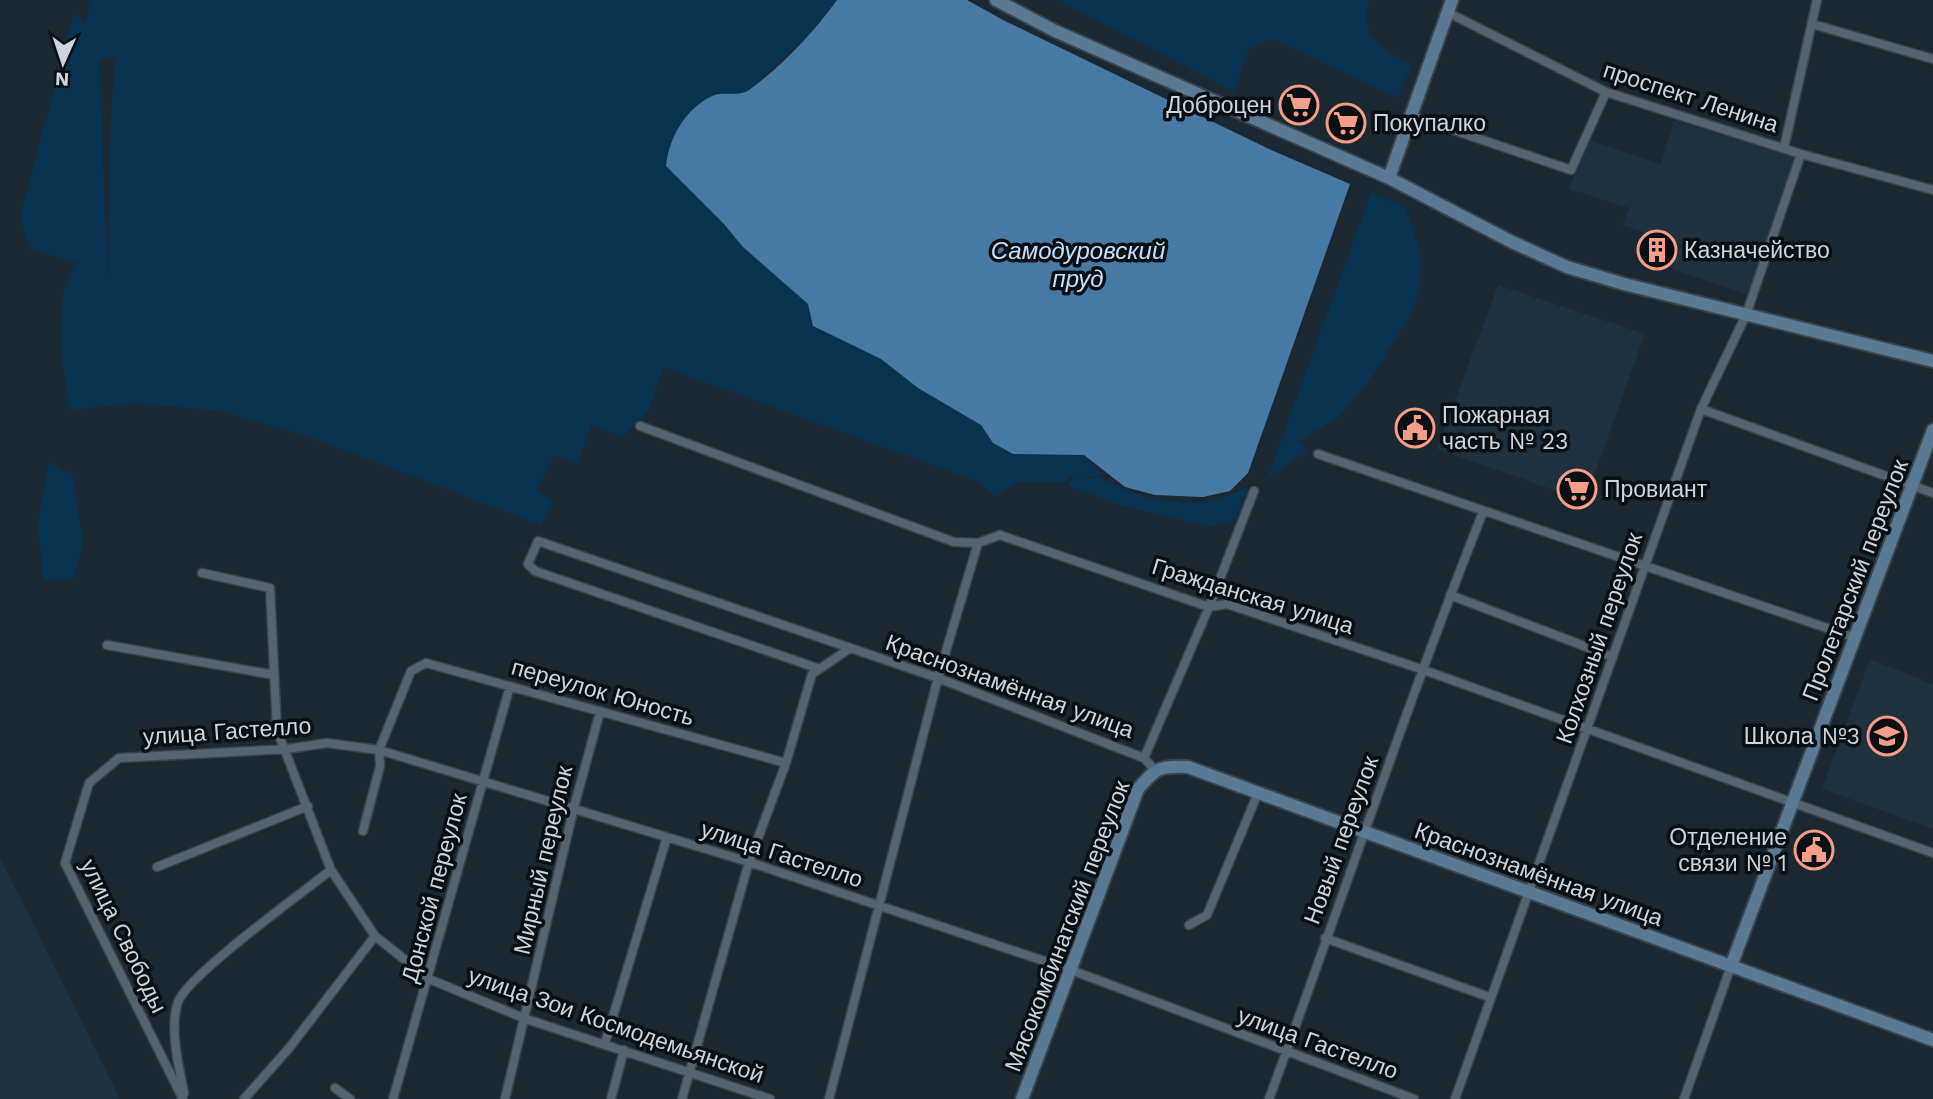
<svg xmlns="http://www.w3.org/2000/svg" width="1933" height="1099" font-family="'Work Sans',sans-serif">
	<rect width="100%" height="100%" fill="#1b2731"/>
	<!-- built -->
	<path fill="#1f303f" d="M 1674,120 L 1796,158 L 1749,295 L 1672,269 L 1681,245 L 1622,225 L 1629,208 L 1569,189 L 1589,140 L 1661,164 Z
		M 1498,285 L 1645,334 L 1585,501 L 1437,449 Z
		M 1870,659 L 1933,684 L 1933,829 L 1822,789 Z
		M 0,858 L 31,919 L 120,1099 L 0,1099 Z"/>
	<!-- green -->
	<path fill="#073351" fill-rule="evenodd" d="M 92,0 L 837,0 L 809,35 L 747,92 L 713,96 L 699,197 L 743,247 L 808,304 L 814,326 L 881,359 L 918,388 L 981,425 L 993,443 L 1013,454 L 1084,454 L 1102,474 L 1093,477 L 1074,473 L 1066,482 L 1018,482 L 996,497 L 979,482 L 663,367 L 649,410 L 623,437 L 591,426 L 578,464 L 554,456 L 536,491 L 553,500 L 541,525 L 306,436 L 220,411 L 135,403 L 69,410 L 61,351 L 63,292 L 77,263 L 30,249 L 20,218 L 74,13 L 85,24 ZM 116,56 L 111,108 L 108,279 L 99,60 Z
		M 1058,0 L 1370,0 C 1358,37 1383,51 1412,64 L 1398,98 L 1272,39 L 1249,49 L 1234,92 Z
		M 1371,193 L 1405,207 L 1421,253 L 1420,292 L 1406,323 L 1371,378 L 1340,416 L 1299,442 L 1308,450 L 1267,479 Z
		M 49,462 L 73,475 L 83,544 L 73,579 L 43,580 L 38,522 Z
		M 1075,474 L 1093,478 L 1099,476 C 1141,502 1199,514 1244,488 L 1247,490 L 1236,519 L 1211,527 L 1123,506 L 1067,486 Z"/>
	<!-- water -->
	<path fill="#467aa4" d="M 837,0 L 967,0 L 1005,21 L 1269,149 L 1350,184 L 1248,473 L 1230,491 L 1203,497 L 1155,495 L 1125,487 L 1084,455 L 1013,454 L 993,443 L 981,425 L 918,388 L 881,359 L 813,326 L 808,304 L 743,247 L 723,223 L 666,166 C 669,138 685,109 712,96 C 723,91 739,97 749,90 C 782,66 813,33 837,0 Z"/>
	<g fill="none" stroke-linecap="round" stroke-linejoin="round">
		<defs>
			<path id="street" d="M 1447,12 L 1606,92 L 1801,154 L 1933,190
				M 1812,24 L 1933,59
				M 1409,115 L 1571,170 L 1606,92
				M 1784,148 L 1817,0
				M 1701,409 L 1933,493
				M 640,426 L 954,542 L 978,543 L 1000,535 L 1209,607 L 1227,604 L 1421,669 L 1933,853
				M 1318,454 L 1856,638
				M 202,573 L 270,588 L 277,730 L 331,870 L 375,936 L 429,979 L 526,1019 L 770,1099
				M 1450,595 L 1613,657
				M 107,645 L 274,675
				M 817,668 L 535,571 L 528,564 L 538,541 L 938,678 L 1144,758 L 1155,770
				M 1144,758 L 1209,607 L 1254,491
				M 363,831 L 380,766 L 379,750 L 411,671 L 426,663 L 786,763
				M 157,867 L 308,806
				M 1189,925 L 1207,915 L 1258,793
				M 1325,938 L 1489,997
				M 605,1043 L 667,837
				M 335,1088 L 350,1099
				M 184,1093 C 179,1067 169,1028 178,1002 C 187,976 303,892 331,870
				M 183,1099 L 65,863 L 89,783 L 119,758 L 287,749 L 327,743 L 379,750 L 749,862 L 1071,970 L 1414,1099
				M 244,1099 L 290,1047 L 375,936
				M 393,1099 L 510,686
				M 505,1099 L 574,807 L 600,712
				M 611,1099 L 624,1050
				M 682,1099 L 749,862 L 786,763 L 812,674 L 849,649
				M 829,1099 L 938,678 L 978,543
				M 1269,1099 C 1341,904 1406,706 1483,512
				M 1455,1099 L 1701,409 L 1746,315 L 1801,154
				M 1684,1099 L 1731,966"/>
			<path id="secondary" d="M 996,0 L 1055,31 L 1389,178 L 1512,242 L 1567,267 L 1624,284 L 1933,361
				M 1389,178 L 1452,0
				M 1731,966 L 1933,430
				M 1022,1099 L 1138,789 C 1157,767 1159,766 1188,767 L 1933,1040"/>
		</defs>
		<!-- street casing -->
		<use href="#street" stroke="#3a434b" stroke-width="11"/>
		<!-- secondary casing -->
		<use href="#secondary" stroke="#3a434b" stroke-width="16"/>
		<!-- street -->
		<use href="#street" stroke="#56646f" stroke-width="8"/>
		<!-- secondary -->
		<use href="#secondary" stroke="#5a7992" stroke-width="12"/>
	</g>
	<!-- icons -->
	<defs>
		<symbol id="supermarket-ring" viewBox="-11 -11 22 22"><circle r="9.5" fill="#0a0f14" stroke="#f49e88" stroke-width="1.5"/><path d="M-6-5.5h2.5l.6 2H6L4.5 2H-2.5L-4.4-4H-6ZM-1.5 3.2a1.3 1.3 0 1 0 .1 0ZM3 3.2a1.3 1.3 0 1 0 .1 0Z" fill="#f49e88"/></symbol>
		<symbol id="building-ring" viewBox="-11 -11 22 22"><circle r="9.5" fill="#0a0f14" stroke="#f49e88" stroke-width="1.5"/><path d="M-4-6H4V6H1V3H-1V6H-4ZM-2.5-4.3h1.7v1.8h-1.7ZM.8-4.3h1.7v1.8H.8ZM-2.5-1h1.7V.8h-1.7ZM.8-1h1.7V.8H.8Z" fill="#f49e88"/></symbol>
		<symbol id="civic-ring" viewBox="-11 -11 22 22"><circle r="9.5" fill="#0a0f14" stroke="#f49e88" stroke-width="1.5"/><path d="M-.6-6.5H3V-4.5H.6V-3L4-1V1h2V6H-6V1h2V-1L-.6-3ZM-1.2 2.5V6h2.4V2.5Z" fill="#f49e88"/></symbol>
		<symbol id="school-ring" viewBox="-11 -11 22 22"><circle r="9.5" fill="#0a0f14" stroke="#f49e88" stroke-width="1.5"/><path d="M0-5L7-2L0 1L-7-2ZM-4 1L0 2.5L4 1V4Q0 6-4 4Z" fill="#f49e88"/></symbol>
	</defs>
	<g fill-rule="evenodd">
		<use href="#supermarket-ring" x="1277" y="83" width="44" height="44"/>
		<use href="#supermarket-ring" x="1324" y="101" width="44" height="44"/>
		<use href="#building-ring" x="1635" y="228" width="44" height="44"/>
		<use href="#civic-ring" x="1393" y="406" width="44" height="44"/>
		<use href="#supermarket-ring" x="1555" y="467" width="44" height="44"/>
		<use href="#school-ring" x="1865" y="714" width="44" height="44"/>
		<use href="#civic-ring" x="1792" y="828" width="44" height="44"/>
	</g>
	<g text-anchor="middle" stroke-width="7" stroke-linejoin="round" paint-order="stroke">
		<!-- street labels -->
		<g font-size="23" fill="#cdd4db" stroke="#0a0f14">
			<text transform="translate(1691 97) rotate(18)" y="8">проспект Ленина</text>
			<text transform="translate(1855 580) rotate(-69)" y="8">Пролетарский переулок</text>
			<text transform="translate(1253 596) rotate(17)" y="8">Гражданская улица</text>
			<text transform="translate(1599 638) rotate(-71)" y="8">Колхозный переулок</text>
			<text transform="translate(1010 686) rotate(20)" y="8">Краснознамённая улица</text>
			<text transform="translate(603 692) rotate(16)" y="8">переулок Юность</text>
			<text transform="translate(227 731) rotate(-4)" y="8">улица Гастелло</text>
			<text transform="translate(1341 840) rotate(-70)" y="8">Новый переулок</text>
			<text transform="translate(782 854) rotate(18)" y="8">улица Гастелло</text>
			<text transform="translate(543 860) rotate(-77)" y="8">Мирный переулок</text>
			<text transform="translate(1539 874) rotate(20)" y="8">Краснознамённая улица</text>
			<text transform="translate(434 888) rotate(-75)" y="8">Донской переулок</text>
			<text transform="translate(1067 926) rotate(-69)" y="8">Мясокомбинатский переулок</text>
			<text transform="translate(124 936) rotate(64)" y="8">улица Свободы</text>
			<text transform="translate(616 1025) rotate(19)" y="8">улица Зои Космодемьянской</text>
			<text transform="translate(1318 1043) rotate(20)" y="8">улица Гастелло</text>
		</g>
		<!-- poi labels -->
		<g font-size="23" fill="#cdd4db" stroke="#0a0f14" text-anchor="start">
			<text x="1272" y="113" text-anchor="end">Доброцен</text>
			<text x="1373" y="131">Покупалко</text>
			<text x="1684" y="258">Казначейство</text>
			<text x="1442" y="423">Пожарная<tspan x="1442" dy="26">часть № 23</tspan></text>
			<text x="1604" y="497">Провиант</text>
			<text x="1860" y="744" text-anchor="end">Школа №3</text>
			<text x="1787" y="845" text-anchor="end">Отделение<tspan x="1787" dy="26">связи № 1</tspan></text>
		</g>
		<!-- water labels -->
		<g font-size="24" font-style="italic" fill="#c3e0fa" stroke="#0a0f14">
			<text x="1078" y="259">Самодуровский<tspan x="1078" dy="28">пруд</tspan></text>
		</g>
	</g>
	<!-- north arrow -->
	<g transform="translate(63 63) rotate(183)" stroke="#0a0f14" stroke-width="5" paint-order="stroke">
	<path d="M0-5L12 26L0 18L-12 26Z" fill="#cdd4db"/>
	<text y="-10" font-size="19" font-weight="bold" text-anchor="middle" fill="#cdd4db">N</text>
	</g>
</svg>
